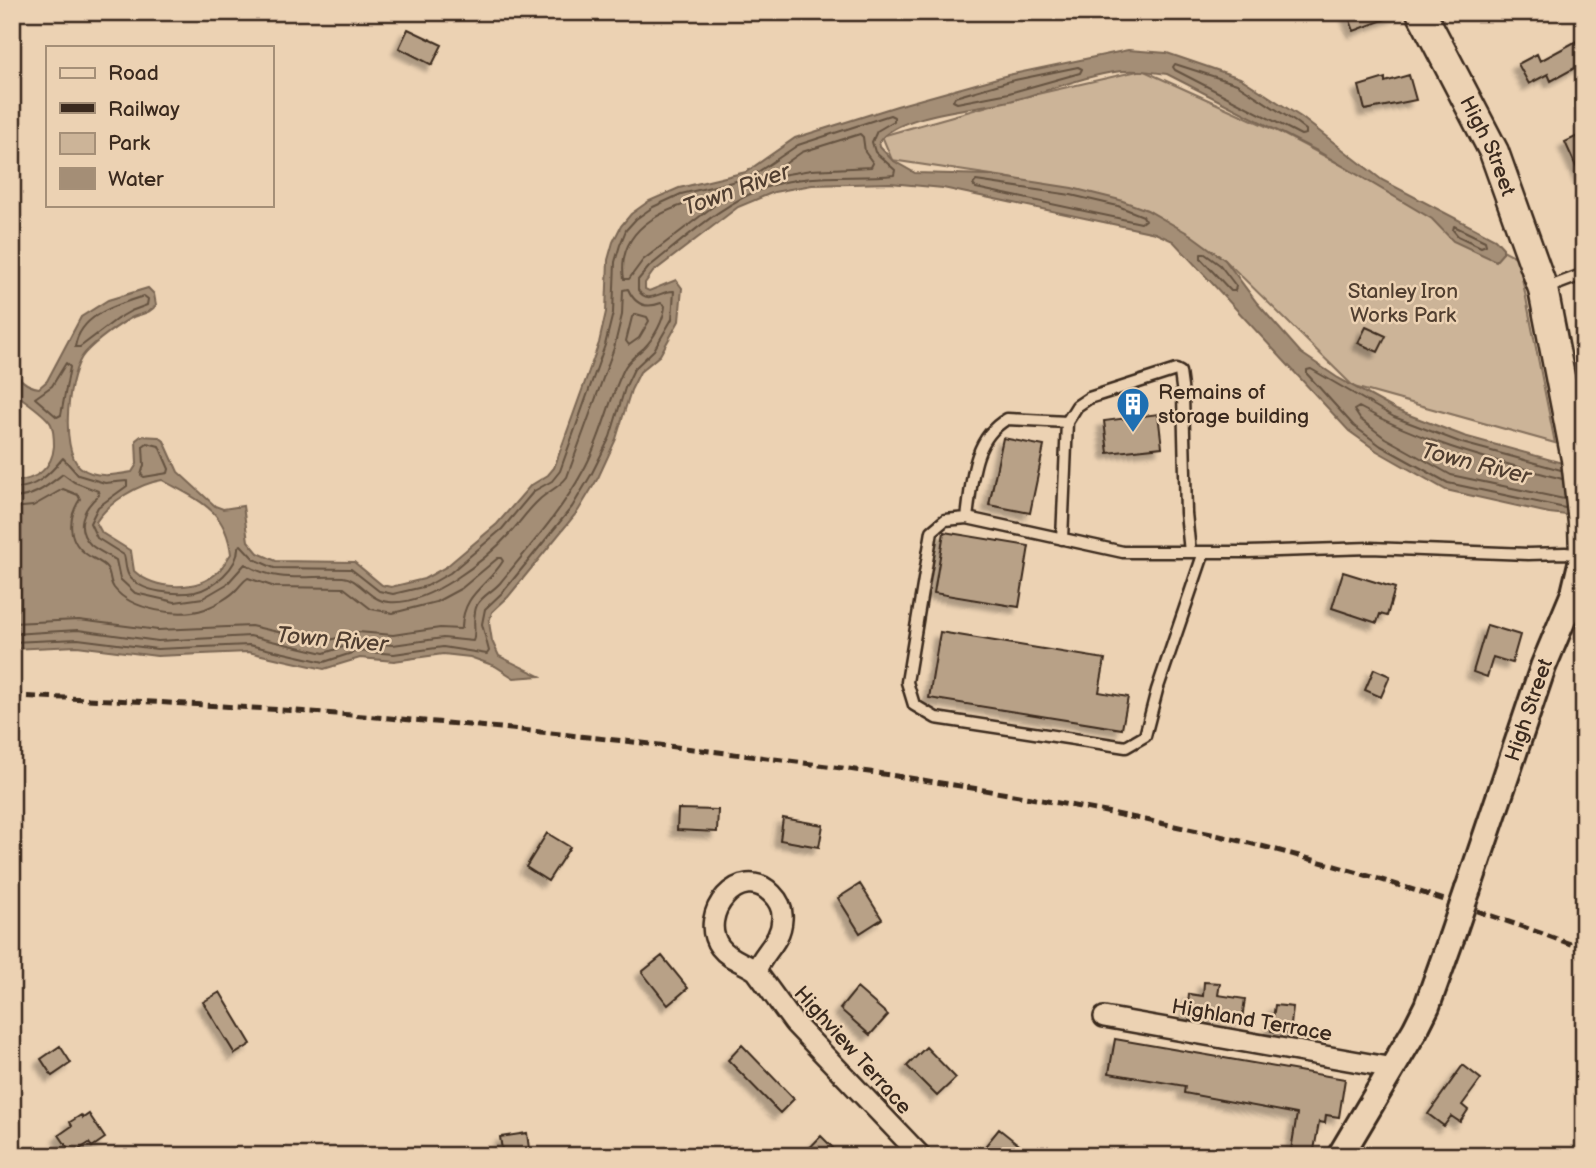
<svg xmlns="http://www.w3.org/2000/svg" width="1596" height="1168" font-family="'Balsamiq Sans',sans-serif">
	<defs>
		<filter id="shadow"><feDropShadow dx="-6" dy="6" stdDeviation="2" flood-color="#0004"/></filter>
	</defs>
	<rect width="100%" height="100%" fill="#ecd2b3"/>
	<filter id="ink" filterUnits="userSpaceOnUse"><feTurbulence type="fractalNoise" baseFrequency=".0143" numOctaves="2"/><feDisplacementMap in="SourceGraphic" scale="14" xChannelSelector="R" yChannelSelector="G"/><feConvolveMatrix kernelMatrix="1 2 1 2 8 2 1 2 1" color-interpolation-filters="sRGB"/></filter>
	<g filter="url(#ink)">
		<!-- green -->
		<path fill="#ccb498" stroke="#846f5b" stroke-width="2" d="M 1142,70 L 1279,132 L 1518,258 L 1555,443 L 1354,387 L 1225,260 L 1147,210 L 1005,177 L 892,160 L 882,136 L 1002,102 Z"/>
		<!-- water -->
		<path fill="#a48e76" stroke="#7a6653" stroke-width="2" fill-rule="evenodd" d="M 1128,50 L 1167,53 L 1240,78 L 1301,117 L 1382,180 L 1495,239 L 1503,248 L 1503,253 L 1496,261 L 1453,241 L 1432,219 L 1319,152 L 1167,74 C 1147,71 1128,69 1108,73 C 1075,79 1043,93 1010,101 C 978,108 896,114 879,142 L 880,147 L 892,160 L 915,173 L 989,175 L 1072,188 L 1120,200 L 1147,210 L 1191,235 L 1225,260 L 1257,303 L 1301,353 L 1338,378 L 1396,410 L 1464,436 L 1584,469 L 1584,517 L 1549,513 L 1446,490 L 1377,451 L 1349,431 L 1173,241 L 1155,233 L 943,188 L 890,183 L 812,185 L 774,192 L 738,207 L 653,272 L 645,283 L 645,289 L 649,291 L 676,280 L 682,288 L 679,321 L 660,355 L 640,372 L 631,390 L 616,439 L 598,478 L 578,511 L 508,597 L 492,612 L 489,622 L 492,641 L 499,656 L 540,676 L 514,678 L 495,666 L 470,657 L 443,654 L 394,661 L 360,658 L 324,669 L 248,652 L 157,656 L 77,646 L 12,649 L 12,482 C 36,480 52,470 54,446 C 54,438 54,431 51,424 C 46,414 22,399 12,391 L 12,366 C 17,378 25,386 39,388 L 47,381 L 81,317 L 108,300 L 148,288 L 154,294 L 156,305 C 150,314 143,313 133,317 C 118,325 97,340 85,353 C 68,371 59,449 80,467 C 94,479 116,475 132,472 L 137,464 L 136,440 L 141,436 L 159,437 L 164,441 L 178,472 L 215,506 L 223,509 L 243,506 L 248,541 L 258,553 L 276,561 L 354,562 L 382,585 L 391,587 L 424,579 L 446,567 L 497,524 L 530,486 L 548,475 L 554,468 L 599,343 L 606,312 L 608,260 L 613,242 L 621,226 L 631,214 L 649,201 L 679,188 L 746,172 L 795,138 L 897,106 L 1008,75 ZM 162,480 C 198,500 226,509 231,554 C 227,559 223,567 218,572 C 196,592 155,590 134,571 L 131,551 L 102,533 L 96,522 C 109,502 138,484 162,480 Z"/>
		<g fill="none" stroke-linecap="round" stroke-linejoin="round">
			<!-- shore -->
			<path stroke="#655241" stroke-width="2" d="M 1175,64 L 1237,84 L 1297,123 L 1306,130 L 1306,134 L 1301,135 L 1175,70 L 1173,67 Z
				M 1078,67 L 1082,69 L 1080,73 L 1009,93 L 957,103 L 953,101 L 955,97 L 1010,81 Z
				M 860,134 L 863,137 L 865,152 L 873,163 L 871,167 L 811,170 L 781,175 L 778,173 L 779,168 L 802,152 Z
				M 976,181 L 1071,195 L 1118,206 L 1143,216 L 1145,220 L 1141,223 L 976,188 L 973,185 Z
				M 717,195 L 721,196 L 720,201 L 643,260 L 629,279 L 624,279 C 615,223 675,205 717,195 Z
				M 1454,226 L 1485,241 L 1486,245 L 1481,247 L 1458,236 L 1453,230 Z
				M 1201,254 L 1205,254 L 1220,265 L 1236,286 L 1235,291 L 1231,291 L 1201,259 Z
				M 144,296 L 148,299 L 147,305 L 131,311 L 117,319 L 80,347 L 75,347 C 80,314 117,305 144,296 Z
				M 636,314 L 647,317 L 649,321 L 639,338 L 629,345 L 626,341 L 632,317 Z
				M 66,363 L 70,367 L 61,415 L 57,417 L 35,398 L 52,386 Z
				M 147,443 L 159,446 L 169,469 L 168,473 L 144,477 L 141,475 L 144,465 L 143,446 Z
				M 1561,470 L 1462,443 L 1394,417 L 1311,369 L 1307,370 L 1307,374 L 1354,426 L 1381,446 L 1448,483 L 1565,508
				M 1562,479 C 1492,460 1423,443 1359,407 L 1354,410 L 1360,419 L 1385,438 L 1451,475 L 1564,499
				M 12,489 C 36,488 49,475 63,458 L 78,475 L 105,483 L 127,481 L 127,486 L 98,507 L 90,523 L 97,538 L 124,555 C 126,561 125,570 129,576 C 141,593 177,595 195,592 C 213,588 239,567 238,547 L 241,545 L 254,559 L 274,568 L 351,569 L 379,591 L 393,594 L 427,586 L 450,573 L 502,529 L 534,491 L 552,481 L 560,471 L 605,345 L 613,313 L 615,262 L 620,245 L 626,230 L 636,219 L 653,207 L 681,194 L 749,178 L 798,145 L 890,115 L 894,117 L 894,121 L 877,131 L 872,142 L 875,152 L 895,170 L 894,175 C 854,179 809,173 770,186 C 724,201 687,237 649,267 L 638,280 L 638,290 C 648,306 661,290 674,291 L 672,319 L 654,350 L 634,369 L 625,388 L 610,437 L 591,475 L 572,507 L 503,592 L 485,609 L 482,624 L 489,651 L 487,654 L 443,647 L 394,654 L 358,651 L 324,662 L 249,645 L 157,649 L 78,639 L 12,642
				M 12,498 C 35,497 46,487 63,474 L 74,482 L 98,491 L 99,495 C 83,508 74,528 91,545 C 98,551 108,555 116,560 L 120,579 L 135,593 L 175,602 L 203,598 L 227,584 L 245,564 C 278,584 307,575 343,577 C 359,578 369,601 389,602 C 428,606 486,560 511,532 C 520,522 528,510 539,500 C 548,491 559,488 567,477 L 614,348 L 622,315 L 623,290 L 628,289 C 635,305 646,309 661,303 L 665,306 C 664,320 654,338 644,348 C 637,354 630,359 625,367 C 608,400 602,438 583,471 C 561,512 529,547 500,583 C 493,591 482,596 477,605 C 471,618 477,631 473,641 L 443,638 L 393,645 L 359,642 L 324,653 L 250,636 L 158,641 L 78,630 L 12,634
				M 12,508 L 33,506 L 63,489 L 78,495 L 80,499 C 67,519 67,542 89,556 C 94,559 104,563 107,568 C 111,574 109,581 114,588 C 131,610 179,618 205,609 C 215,605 230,597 237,589 C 241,585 243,581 248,578 L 275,587 L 344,588 L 371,609 L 393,613 L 436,602 L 462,588 L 498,558 L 501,558 L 503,561 C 488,586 463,593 462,627 L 460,629 L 440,628 L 393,635 L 358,632 L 323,642 L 251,626 L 158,630 L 79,620 L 12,623"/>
		</g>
		<!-- building -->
		<path fill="#b8a187" stroke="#3b2a1e" stroke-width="2" filter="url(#shadow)" d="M 1347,12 L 1399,12 L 1399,14 L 1354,31 Z
			M 408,29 L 442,45 L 432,65 L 399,48 Z
			M 1584,37 L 1584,63 L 1551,81 L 1548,74 L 1529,84 L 1518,64 L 1537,54 L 1540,61 Z
			M 1409,75 L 1416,100 L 1365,110 L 1359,86 L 1385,78 L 1385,82 Z
			M 1584,133 L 1584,184 L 1565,142 Z
			M 1366,327 L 1386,336 L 1378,352 L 1358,343 Z
			M 1158,414 L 1162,447 L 1108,453 L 1104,421 Z
			M 1003,438 L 1044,446 L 1030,513 L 989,505 Z
			M 944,532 L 1029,546 L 1019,607 L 934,593 Z
			M 1343,572 L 1395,588 L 1387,616 L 1380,614 L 1377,623 L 1332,608 Z
			M 1487,625 L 1520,635 L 1512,663 L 1493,657 L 1487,677 L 1473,672 Z
			M 940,632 L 1105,659 L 1099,692 L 1128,697 L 1122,729 L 929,698 Z
			M 1374,669 L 1390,676 L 1381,697 L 1365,690 Z
			M 678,809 L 718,810 L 717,832 L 677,830 Z
			M 783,818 L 823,825 L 819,847 L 780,840 Z
			M 547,833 L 570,847 L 548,881 L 526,867 Z
			M 860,884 L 882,919 L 860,933 L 838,898 Z
			M 662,956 L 688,988 L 668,1005 L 642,972 Z
			M 1204,982 L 1220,983 L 1218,995 L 1245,999 L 1242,1019 L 1216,1015 L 1216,1018 L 1187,1015 L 1189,994 L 1203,996 Z
			M 857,988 L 888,1015 L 870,1035 L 840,1009 Z
			M 220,992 L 251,1044 L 235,1054 L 203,1002 Z
			M 1275,1005 L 1293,1007 L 1290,1034 L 1271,1031 Z
			M 1115,1039 L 1345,1079 L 1339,1117 L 1326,1115 L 1325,1123 L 1319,1122 L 1313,1156 L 1290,1156 L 1297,1114 L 1184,1093 L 1185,1086 L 1109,1073 Z
			M 742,1045 L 794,1099 L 780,1113 L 728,1060 Z
			M 60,1046 L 71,1063 L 52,1076 L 41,1059 Z
			M 926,1047 L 956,1078 L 937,1096 L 907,1066 Z
			M 1463,1065 L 1481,1079 L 1462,1105 L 1468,1110 L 1460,1122 L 1451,1116 L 1444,1126 L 1428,1114 Z
			M 89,1114 L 105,1138 L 92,1147 L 89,1143 L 72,1154 L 59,1135 L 72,1126 L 70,1122 L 81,1115 L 83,1118 Z
			M 999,1129 L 1033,1156 L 999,1156 L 986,1145 Z
			M 527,1133 L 530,1156 L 503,1156 L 500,1137 Z
			M 821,1136 L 841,1156 L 802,1156 Z"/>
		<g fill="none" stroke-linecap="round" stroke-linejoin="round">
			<defs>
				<path id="service" d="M 1547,288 L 1584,274
					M 967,518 C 972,482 972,439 1007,419 L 1067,422
					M 1062,539 L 1067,422 L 1077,406 L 1089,398 L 1176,370 L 1180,372 L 1183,395 L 1186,513 L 1190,552
					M 1204,552 L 1157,690 L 1145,736 L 1126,747 L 936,718 L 914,705 L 907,682 L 932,531 L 945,520 L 967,518 L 1123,552 L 1248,552 L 1370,548 L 1528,554 L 1565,553 L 1583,555"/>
				<path id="minor" d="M 756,971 C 763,952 781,942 782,919 C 783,909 779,901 772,894 C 741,861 696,915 720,947 C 730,960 744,962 756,971 L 794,1023 L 921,1156
					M 1104,1017 L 1393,1068
					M 12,1150 L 16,1156"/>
				<g id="tertiary">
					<path id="s1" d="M 1468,889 L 1543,667 L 1574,593 L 1583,555"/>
					<path d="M 1340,1156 L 1415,1030 L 1427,1006 L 1451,939"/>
				</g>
				<g id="secondary">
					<path id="s2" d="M 1421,12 L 1494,152 L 1543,289 L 1576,459 L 1583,523 L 1584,555"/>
				</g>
			</defs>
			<!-- service casing -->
			<use href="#service" stroke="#3b2a1e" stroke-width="15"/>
			<!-- minor casing -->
			<use href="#minor" stroke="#3b2a1e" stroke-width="24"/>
			<!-- tertiary casing -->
			<use href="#tertiary" stroke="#3b2a1e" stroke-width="30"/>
			<!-- secondary casing -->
			<use href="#secondary" stroke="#3b2a1e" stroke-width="33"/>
			<!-- service -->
			<use href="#service" stroke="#ecd2b3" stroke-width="10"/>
			<!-- minor -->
			<use href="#minor" stroke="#ecd2b3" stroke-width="19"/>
			<!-- tertiary -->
			<use href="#tertiary" stroke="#ecd2b3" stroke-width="24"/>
			<!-- secondary -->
			<use href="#secondary" stroke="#ecd2b3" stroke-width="28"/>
			<!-- rail -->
			<path stroke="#3b2a1e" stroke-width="5" stroke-dasharray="10 5" stroke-linecap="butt" d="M 12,696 C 243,704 472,722 701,750 C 863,769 1025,794 1184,828 C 1320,857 1454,901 1584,949"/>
			<defs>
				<path id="tertiary-bridge" d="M 1451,939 L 1468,889"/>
			</defs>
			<!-- tertiary-bridge casing -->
			<use href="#tertiary-bridge" stroke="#3b2a1e" stroke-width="30" stroke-linecap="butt"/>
			<!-- tertiary-bridge -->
			<use href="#tertiary-bridge" stroke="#ecd2b3" stroke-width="24"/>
		</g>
	</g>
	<!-- icons -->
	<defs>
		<symbol id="building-pin" viewBox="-11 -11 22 30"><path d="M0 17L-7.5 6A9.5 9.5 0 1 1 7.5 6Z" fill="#1f6fb2" stroke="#ecd2b3"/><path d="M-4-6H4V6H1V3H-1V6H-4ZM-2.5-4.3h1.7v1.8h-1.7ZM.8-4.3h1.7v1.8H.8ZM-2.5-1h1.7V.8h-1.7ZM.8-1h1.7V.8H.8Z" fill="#fff"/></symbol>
	</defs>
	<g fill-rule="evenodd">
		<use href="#building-pin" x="1114" y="385" width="38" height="52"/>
	</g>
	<g text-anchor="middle" stroke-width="5" stroke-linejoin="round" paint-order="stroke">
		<!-- street labels -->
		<g font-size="21" fill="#3b2a1e" stroke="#ecd2b3">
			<text dy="7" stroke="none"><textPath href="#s2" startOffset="150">High Street</textPath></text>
			<text dy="7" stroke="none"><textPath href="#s1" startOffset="189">High Street</textPath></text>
			<text transform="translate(1252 1020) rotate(10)" y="7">Highland Terrace</text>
			<text transform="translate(853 1050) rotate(48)" y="7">Highview Terrace</text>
		</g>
		<!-- park labels -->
		<g font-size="21" fill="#513f30" stroke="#ecd2b3">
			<text x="1403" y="298">Stanley Iron<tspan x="1403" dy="24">Works Park</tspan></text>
		</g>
		<!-- poi labels -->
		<g font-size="21" fill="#3b2a1e" stroke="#ecd2b3" text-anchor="start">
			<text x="1158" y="399">Remains of<tspan x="1158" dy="24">storage building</tspan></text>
		</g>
		<!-- water labels -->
		<g font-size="23" font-style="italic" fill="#503e30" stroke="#ecd2b3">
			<text transform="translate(736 189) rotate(-20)" y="8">Town River</text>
			<text transform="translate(1476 463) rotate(14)" y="8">Town River</text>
			<text transform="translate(332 639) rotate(5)" y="8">Town River</text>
		</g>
	</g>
	<!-- margin -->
	<rect width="1596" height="1168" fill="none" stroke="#ecd2b3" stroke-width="42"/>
	<rect x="21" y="21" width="1554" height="1126" fill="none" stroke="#3b2a1e" stroke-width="2.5" filter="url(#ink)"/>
	<!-- legend -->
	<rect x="46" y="46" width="228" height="161" fill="#ecd2b3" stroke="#a58f77" stroke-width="2"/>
	<rect x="60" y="68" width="35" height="10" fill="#ecd2b3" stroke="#a58f77" stroke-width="2"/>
	<text x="108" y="80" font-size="21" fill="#3b2a1e">Road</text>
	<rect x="60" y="103" width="35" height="10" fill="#3b2a1e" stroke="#a58f77" stroke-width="2"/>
	<text x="108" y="116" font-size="21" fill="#3b2a1e">Railway</text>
	<rect x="60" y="133" width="35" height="21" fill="#ccb498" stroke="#a58f77" stroke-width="2"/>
	<text x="108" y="150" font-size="21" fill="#3b2a1e">Park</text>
	<rect x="60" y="168" width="35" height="21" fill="#a48e76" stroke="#a58f77" stroke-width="2"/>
	<text x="108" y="186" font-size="21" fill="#3b2a1e">Water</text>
</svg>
